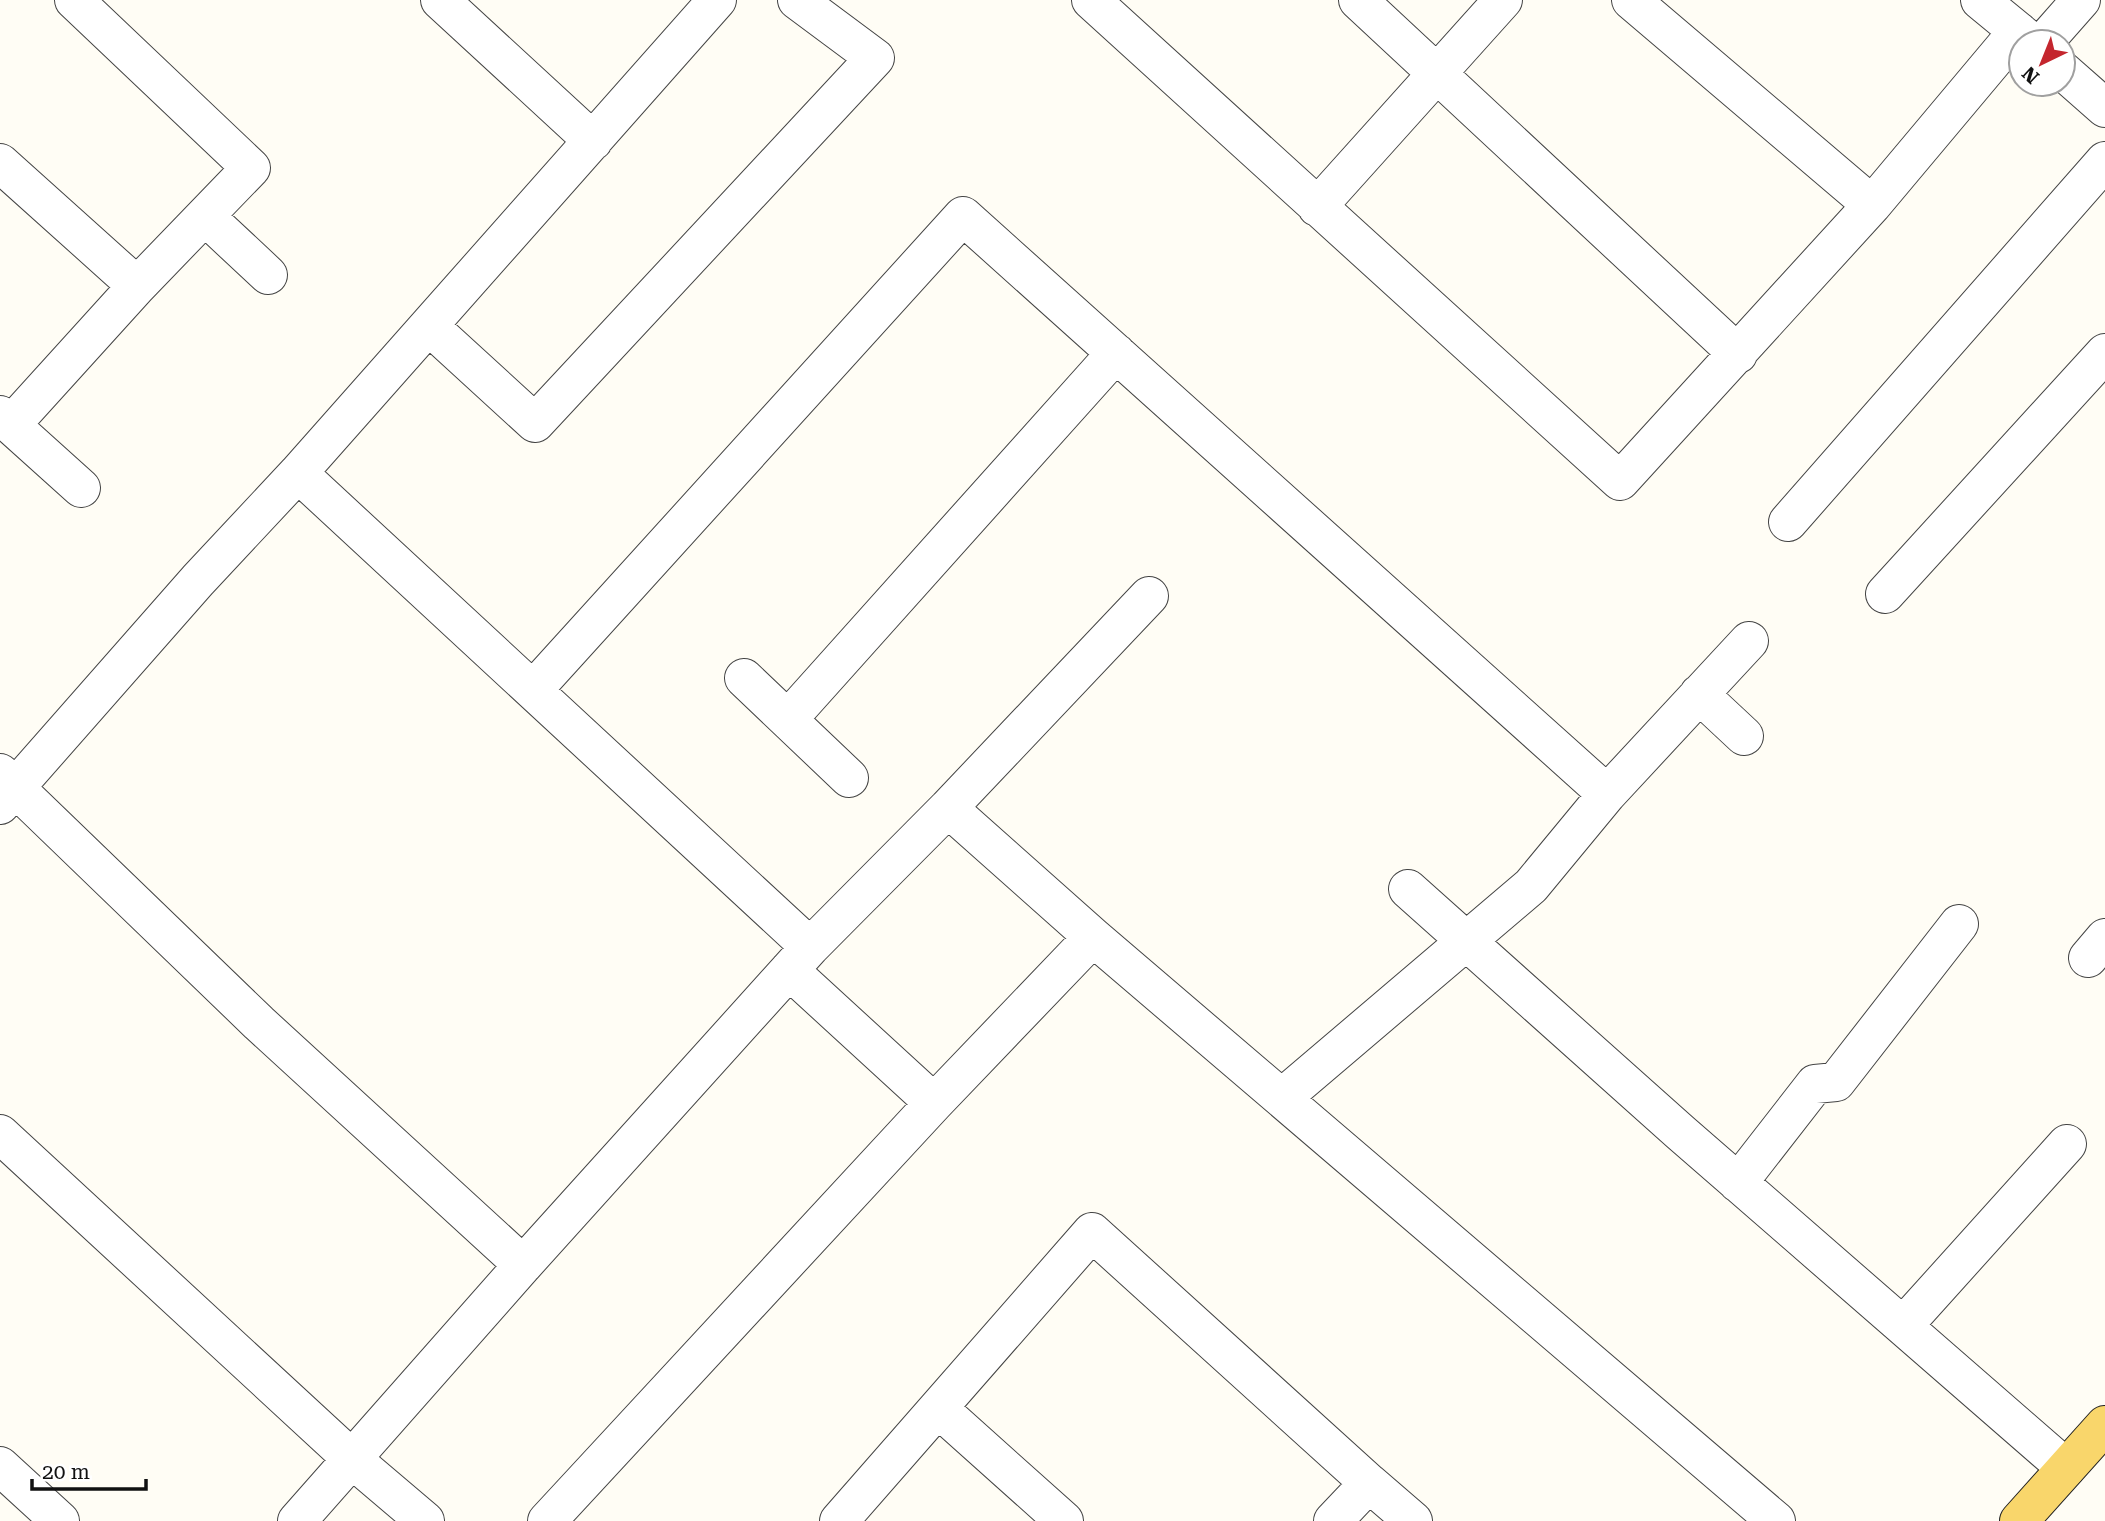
<svg xmlns="http://www.w3.org/2000/svg" width="2105" height="1521" font-family="'Roboto Serif',serif">
	<rect width="100%" height="100%" fill="#fffdf5"/>
	<g fill="none" stroke-linecap="round" stroke-linejoin="round">
		<defs>
			<path id="street" d="M 74,0 L 251,168 L 137,286
				M 440,0 L 593,141
				M 717,0 L 298,473 L 810,947
				M 1091,0 L 1620,481 L 1872,205 L 2018,31
				M 1358,0 L 1738,354
				M 1631,0 L 1872,205
				M 1980,0 L 2031,42
				M 2044,42 L 2081,0
				M 2063,71 L 2105,108
				M 0,163 L 137,286 L 11,425
				M 1317,207 L 1503,0
				M 205,216 L 268,275
				M 429,326 L 535,423 L 875,58 L 797,0
				M 0,415 L 81,488
				M 1788,522 L 2105,161
				M 1885,594 L 2105,353
				M 744,678 L 849,778
				M 533,690 L 963,216 L 1607,794 L 1531,886 L 1283,1097
				M 1699,694 L 1744,736
				M 789,718 L 1116,353
				M 0,773 L 259,1023 L 523,1265 L 297,1521
				M 1607,794 L 1749,641
				M 0,805 L 198,580 L 298,473
				M 948,808 L 1093,937
				M 1408,889 L 1680,1132 L 2066,1468
				M 2088,958 L 2105,938
				M 789,970 L 934,1103
				M 0,1134 L 352,1459 L 425,1521
				M 1738,1183 L 1815,1084 L 1836,1082 L 1959,924
				M 523,1265 L 810,947 L 948,808 L 1149,596
				M 1903,1326 L 2067,1144
				M 939,1409 L 1064,1521
				M 0,1466 L 60,1521
				M 1369,1483 L 1413,1521
				M 547,1521 L 934,1103 L 1093,937 L 1776,1521
				M 839,1521 L 1092,1232 L 1369,1483 L 1333,1521"/>
			<path id="primary" d="M 2019,1521 L 2105,1425"/>
		</defs>
		<!-- street casing -->
		<use href="#street" stroke="#444" stroke-width="40"/>
		<!-- primary casing -->
		<use href="#primary" stroke="#222" stroke-width="40"/>
		<!-- street -->
		<use href="#street" stroke="#fff" stroke-width="38"/>
		<!-- primary -->
		<use href="#primary" stroke="#f9d66b" stroke-width="38"/>
	</g>
	<!-- north arrow -->
	<g transform="translate(2042 63) rotate(223)"><circle r="33" fill="#ffffff" stroke="#a0a0a0" stroke-width="2"/>
	<path d="M0-5L12 26L0 18L-12 26Z" fill="#c4262e"/>
	<text y="-10" font-size="19" font-weight="bold" text-anchor="middle" fill="#111111">N</text>
	</g>
	<!-- scale -->
	<path d="M32 1479v10h114v-10" fill="none" stroke="#111111" stroke-width="3.5"/>
	<text x="42" y="1479" font-size="21" fill="#111111" stroke="#ffffff" stroke-width="5" paint-order="stroke">20 m</text>
</svg>
